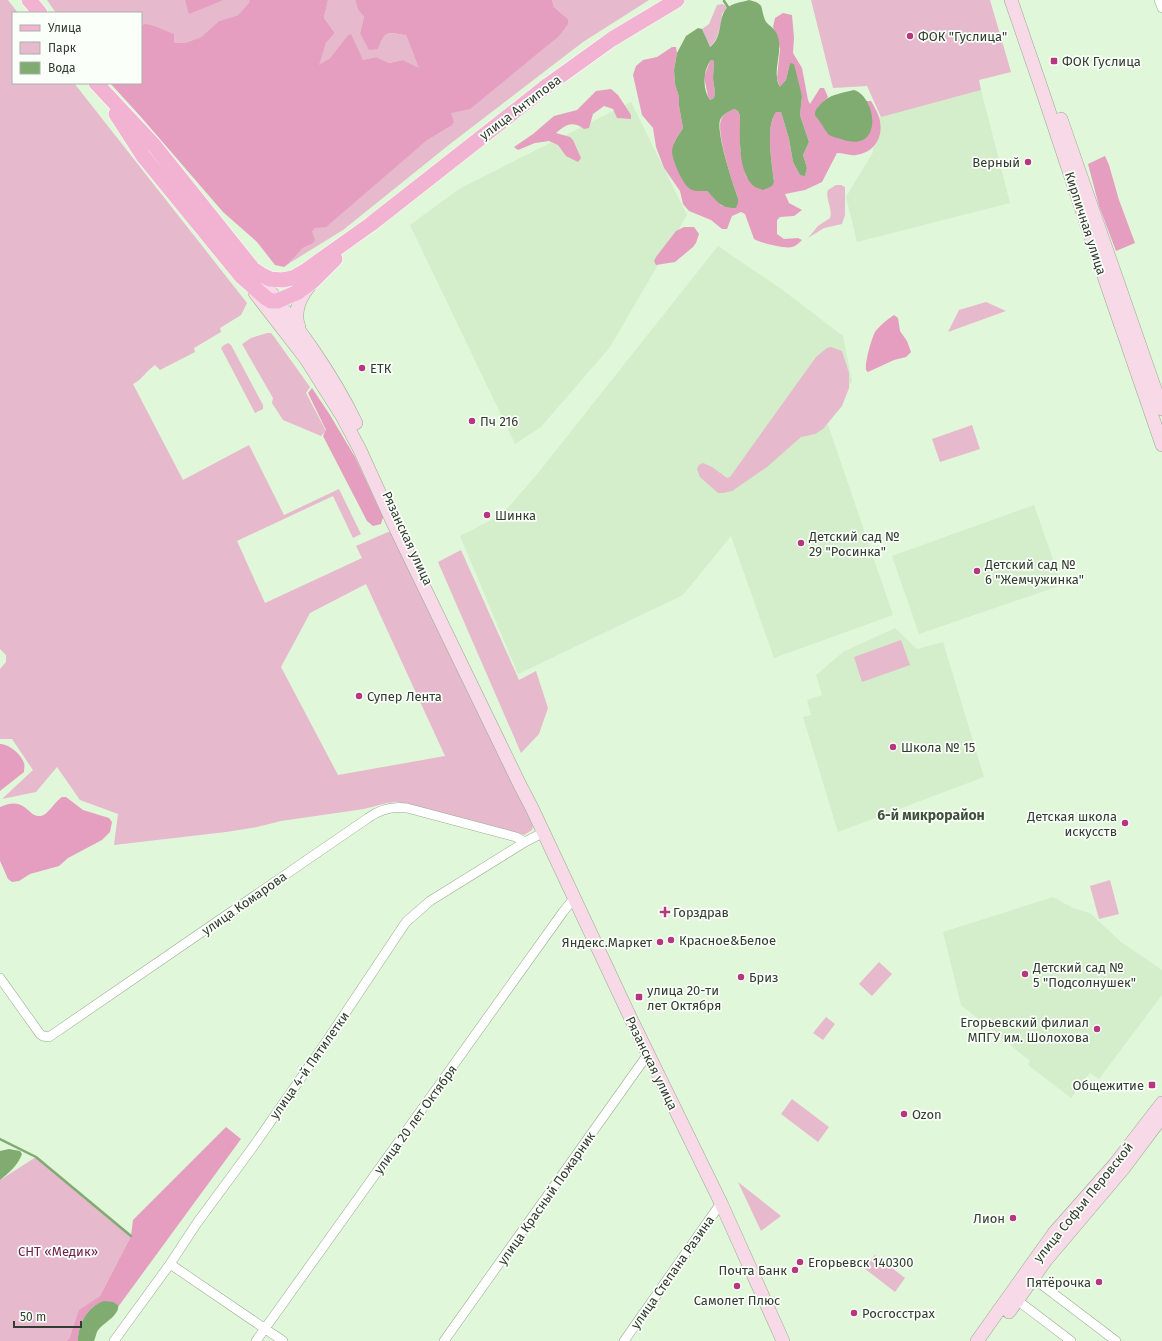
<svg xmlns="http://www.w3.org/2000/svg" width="1162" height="1341" font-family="'Fira Sans',sans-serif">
	<rect width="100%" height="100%" fill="#e1f7da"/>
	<!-- built -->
	<path fill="#d4edca" d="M 981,90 L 1010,203 L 857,242 L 846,197 L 873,152 L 875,118 Z
		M 631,102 L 687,215 L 610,347 L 541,427 L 515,444 L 410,225 L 459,189 Z
		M 718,246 L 780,288 L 843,336 L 852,381 L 826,419 L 893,615 L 774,658 L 731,536 L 683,595 L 518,674 L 460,536 L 499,516 L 506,510 L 538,473 Z
		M 1034,505 L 1062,585 L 919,634 L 892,556 Z
		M 895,628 L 917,649 L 943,642 L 984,777 L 838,832 L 803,717 L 811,715 L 807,700 L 822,695 L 816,675 L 843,652 Z
		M 1053,897 L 1073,908 L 1090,913 L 1121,942 L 1162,970 L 1162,995 L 1099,1079 L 1090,1073 L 1071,1098 L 1028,1065 L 1030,1061 L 961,1005 L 943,932 Z"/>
	<!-- green -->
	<path fill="#e6b9cd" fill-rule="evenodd" d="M 0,0 L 8,0 L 18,13 L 13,13 L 13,83 L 74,83 L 247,303 L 241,315 L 220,328 L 221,332 L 194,348 L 195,352 L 160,370 L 155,365 C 146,371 142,380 133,384 L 183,480 L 249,445 L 284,515 L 339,489 L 361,534 L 353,538 L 333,496 L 237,541 L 265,603 L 362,558 L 356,546 L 388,532 L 397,534 L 533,826 L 532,830 L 524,835 L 398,802 L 387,803 L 364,809 L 281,821 L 257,827 L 226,832 L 114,845 L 118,814 L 80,800 L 57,767 L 36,792 L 2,799 L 33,770 L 12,739 L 0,739 L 0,669 L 6,662 L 6,655 L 0,649 ZM 366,584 L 445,756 L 338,775 L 281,667 L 310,613 Z
		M 47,0 L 185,0 L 190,13 L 224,0 L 249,0 L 251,2 L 238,15 L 219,21 L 201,37 L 185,43 L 174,43 L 173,34 C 164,31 150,21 141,25 L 141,13 L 56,13 Z
		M 328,0 L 355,0 L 358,10 L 364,17 L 360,33 L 378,49 C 386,29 386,33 406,35 L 420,69 L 403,60 L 389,63 L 376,57 L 363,60 L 347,36 L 330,58 L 318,66 L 326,43 L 335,33 L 324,18 Z
		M 552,0 L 649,0 L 583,42 L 450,144 L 343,230 L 288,264 L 303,248 L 312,244 L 312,232 L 315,228 L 426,141 L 451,126 L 451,113 L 568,19 L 554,7 Z
		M 811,0 L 990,0 L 1011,72 L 979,80 L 981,90 L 881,117 L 867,86 L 833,88 Z
		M 722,4 L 728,7 L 722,14 L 721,24 L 717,37 L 713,44 L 709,47 L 702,29 L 709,24 L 717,5 Z
		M 836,185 L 841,185 L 845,187 L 845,215 L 842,224 L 824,228 L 808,238 L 818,226 L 830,218 C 833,208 825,199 828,190 Z
		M 986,302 L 1006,311 L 948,332 L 959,310 Z
		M 267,333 L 271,333 L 275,338 L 310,387 L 306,393 L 326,431 L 321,436 L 283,420 L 272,403 L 273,398 L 242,344 L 251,338 Z
		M 228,343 L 231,345 L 263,405 L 263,409 L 255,413 L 221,348 L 224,345 Z
		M 831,347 L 842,351 L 849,373 L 849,388 L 842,406 L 823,429 L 815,434 L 801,437 L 767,467 L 732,491 L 723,493 L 718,493 L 700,477 L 697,469 L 699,465 L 703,463 L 712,467 L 727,478 L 730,477 L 816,357 L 827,348 Z
		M 972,425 L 980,449 L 940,462 L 932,439 Z
		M 461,550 L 519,680 L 536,671 L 548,708 L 539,734 L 521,753 L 438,562 Z
		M 901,640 L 910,665 L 862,682 L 854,657 Z
		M 1110,880 L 1119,914 L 1099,919 L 1090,886 Z
		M 879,962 L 892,974 L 872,996 L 859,984 Z
		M 826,1017 L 835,1024 L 823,1040 L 813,1033 Z
		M 792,1099 L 829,1127 L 818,1142 L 781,1114 Z
		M 36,1157 L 131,1236 L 100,1296 L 79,1311 L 69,1339 L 66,1341 L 0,1341 L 0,1180 Z
		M 738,1182 L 781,1216 L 761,1231 Z
		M 875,1255 L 905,1278 L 895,1292 L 864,1268 Z"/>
	<!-- forest -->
	<path fill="#e59ebf" d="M 185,0 L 224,0 L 189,14 Z
		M 249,0 L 328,0 L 324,18 L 335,33 L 326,43 L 319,65 L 330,58 L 347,36 L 351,34 L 363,60 L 376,57 L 389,63 L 403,60 L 419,68 L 406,35 C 386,33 386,29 378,49 L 369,50 L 360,33 L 364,17 L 358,10 L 355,0 L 552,0 L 554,7 L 568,19 L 568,24 L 559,36 L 470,109 L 451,113 L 454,122 L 451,126 L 426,141 L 326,227 L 315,228 L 312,232 L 315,240 L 312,244 L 303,248 L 288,264 L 284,267 L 275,265 L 257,242 L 223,212 L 141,117 L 110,83 L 141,83 L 141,25 C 150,21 164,31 174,34 L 174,43 L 185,43 L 201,37 L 219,21 L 238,15 L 250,2 Z
		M 783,13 L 792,15 L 794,38 L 793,53 L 802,68 L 808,100 L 810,104 L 820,88 L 824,88 L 828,97 L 818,107 L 869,106 L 866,101 L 871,101 C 873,104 875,108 877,112 C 886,131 878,152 856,155 C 850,156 843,153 837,153 L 822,182 L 805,190 L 785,194 L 789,203 L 802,210 L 794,216 L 780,217 L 777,220 L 777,234 L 784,239 L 798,238 L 802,240 C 799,243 796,246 792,247 C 785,249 761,243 754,239 L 745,214 L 741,212 L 732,216 L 727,229 L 722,229 L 711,220 L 689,211 L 683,204 L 680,191 L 664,168 L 656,147 L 653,128 L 642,115 L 633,75 L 636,66 L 643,60 L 657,57 L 672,47 L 676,47 L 677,53 L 674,70 L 675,84 L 679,97 L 679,106 L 683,128 L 674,143 L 698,191 L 707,191 L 722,206 L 738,198 C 733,184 716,133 721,120 C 723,114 728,112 734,109 L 738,111 L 740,116 L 740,149 L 746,176 L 755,187 L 774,182 C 772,164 765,126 776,112 L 781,112 L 789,139 L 793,162 L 800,175 L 805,175 L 807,168 L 803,155 L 809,142 L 800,115 L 802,96 L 790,63 L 786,80 L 780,88 L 777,78 L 780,49 L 777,35 L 773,27 L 775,18 Z
		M 711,60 L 714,61 L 713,78 L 715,93 L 714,98 L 710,100 L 708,96 L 704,77 L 710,61 Z
		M 611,89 L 618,95 L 631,115 L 631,119 L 617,118 L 613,109 L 604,106 L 593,114 L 589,128 L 584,129 C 572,121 567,124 556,133 L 570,137 L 573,140 L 581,158 L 578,162 L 566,156 L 558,145 L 549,141 L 535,143 L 518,150 L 514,147 L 533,134 L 554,116 L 577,110 L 596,91 Z
		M 1105,156 L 1109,165 L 1119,200 L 1135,243 L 1116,251 L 1099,206 L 1088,164 Z
		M 684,227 L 694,227 L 699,234 L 696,243 L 693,247 L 675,262 L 656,265 L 654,261 L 656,257 L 676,231 Z
		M 894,315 L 898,318 L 900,331 L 907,341 L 911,352 L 906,357 L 894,360 L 868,372 L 866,370 C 865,362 871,340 875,332 C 879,326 888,319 894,315 Z
		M 312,388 L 330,415 L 355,457 L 383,517 L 381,524 L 373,526 L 367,521 L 323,436 L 326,430 L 308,393 Z
		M 0,744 C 9,744 21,754 24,763 C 25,766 24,769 24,772 L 0,791 Z
		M 62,797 L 66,797 L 83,810 L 109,818 L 112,822 L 110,832 L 102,840 L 68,858 L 59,866 L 30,874 L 19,881 L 12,882 L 8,879 L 0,861 L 0,807 C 27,795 27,818 41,816 C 48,815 55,801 62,797 Z
		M 226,1127 L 241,1139 L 118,1307 L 118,1305 C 95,1292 78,1321 78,1341 L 66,1341 L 69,1339 L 79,1310 L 100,1296 L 131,1236 L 133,1220 Z"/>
	<!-- water -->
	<path fill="#80ab71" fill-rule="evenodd" d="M 749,0 C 766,4 760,8 765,20 C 767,25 774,27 777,34 C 783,49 775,64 777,78 C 777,81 779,85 780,87 L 786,80 L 790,63 L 794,64 L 802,96 L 800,115 L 809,142 L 803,155 L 807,168 L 805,176 L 800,175 L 793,162 L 789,139 L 781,112 L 776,112 C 765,126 772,165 774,182 L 772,186 L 763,190 C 761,189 757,188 755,187 C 737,173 740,135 740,116 L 738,111 L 734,109 C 728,112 723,114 720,120 C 716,133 733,184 738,198 L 738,203 L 736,208 C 720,208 718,202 707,191 C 701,191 693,192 689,188 C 682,183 672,159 672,151 C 673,142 679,135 683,128 L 679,106 L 679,97 L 675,84 L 674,70 L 677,53 L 686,36 L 698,28 L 702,29 L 710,47 C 724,37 717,16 728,7 C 734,3 742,2 749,0 ZM 711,60 L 714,61 L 713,78 L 715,93 L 714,98 L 710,100 C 702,89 703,70 711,60 Z
		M 854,90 C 877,97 884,155 841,139 C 838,138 833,137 829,135 C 826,132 823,126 820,122 C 819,120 816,117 815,115 C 814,109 823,101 828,98 C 835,94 846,92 854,90 Z
		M 9,1149 L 20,1151 L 22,1154 C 18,1165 9,1173 0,1180 L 0,1151 Z
		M 104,1301 L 113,1302 L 118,1305 C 120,1315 105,1322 99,1329 C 96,1332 96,1337 94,1341 L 78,1341 C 78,1324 88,1306 104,1301 Z"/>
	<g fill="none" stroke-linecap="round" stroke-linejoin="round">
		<!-- stream -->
		<path stroke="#80ab71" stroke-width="2.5" d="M 724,1 L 728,7
			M 0,1139 L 36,1157 L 131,1236"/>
		<defs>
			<path id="street" d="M 1159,0 L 1162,8
				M 0,978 L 40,1034 L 43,1036 L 49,1037 L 368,818 C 380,809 392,806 407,808 L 516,837 L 525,842
				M 170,1264 L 283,1341
				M 1033,1278 L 1116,1341
				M 1017,1300 L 1071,1341
				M 114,1341 L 170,1264 L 197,1223 L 253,1147 L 326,1042 L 406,922 L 430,901 L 525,842 L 544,832
				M 256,1341 L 563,912 L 575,897
				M 444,1341 L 648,1054
				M 624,1341 L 721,1203"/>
			<path id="secondary" d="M 1011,0 L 1042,90 L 1109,291 L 1162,445
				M 1061,119 L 1162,409
				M 255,271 C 292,320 329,367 356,423
				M 255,293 L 306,359 L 342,416 L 360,450 L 394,525 L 520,785 L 532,808 L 632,1021 L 721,1203 L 783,1341
				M 299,327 C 293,312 300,297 310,285
				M 1009,1312 L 1046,1260 L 1123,1169 L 1162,1117
				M 977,1341 L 1054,1233 L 1115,1164 L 1162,1103"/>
			<path id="primary" d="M 29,0 L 40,13
				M 96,83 L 153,144 L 253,269 L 262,275 L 270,279 L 282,280 L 293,278 L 305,271 L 371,224 L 548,85 L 612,39 L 677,0
				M 116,114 L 143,156 L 241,276 L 266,298 L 271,301 L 277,301 L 298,292 L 313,281 L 335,259"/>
		</defs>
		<!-- street casing -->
		<use href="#street" stroke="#96ab8f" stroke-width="10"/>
		<!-- secondary casing -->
		<use href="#secondary" stroke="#96ab8f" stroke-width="14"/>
		<!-- primary casing -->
		<use href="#primary" stroke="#fff" stroke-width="16"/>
		<!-- street -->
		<use href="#street" stroke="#fff" stroke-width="9"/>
		<!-- secondary -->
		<use href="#secondary" stroke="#f8d9e8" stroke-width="13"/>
		<!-- primary -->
		<use href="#primary" stroke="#f2b3d2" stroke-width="15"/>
	</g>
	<!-- markers -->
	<g fill="#b8367f" stroke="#fafff9" stroke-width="1.5">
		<circle cx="910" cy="36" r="4"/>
		<rect x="1050" y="57" width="8" height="8" rx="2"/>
		<circle cx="1028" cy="162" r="4"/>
		<circle cx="362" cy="368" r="4"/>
		<circle cx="472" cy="421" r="4"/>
		<circle cx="487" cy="515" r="4"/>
		<circle cx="801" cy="543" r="4"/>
		<circle cx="977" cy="571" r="4"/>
		<circle cx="359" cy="696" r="4"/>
		<circle cx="893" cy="747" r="4"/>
		<circle cx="1125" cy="823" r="4"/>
		<path d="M663 906h4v4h4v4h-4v4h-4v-4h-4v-4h4z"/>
		<circle cx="671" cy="940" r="4"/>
		<circle cx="660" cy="942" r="4"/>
		<circle cx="1025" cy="974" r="4"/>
		<circle cx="741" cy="977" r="4"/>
		<rect x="635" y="993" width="8" height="8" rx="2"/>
		<circle cx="1097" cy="1029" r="4"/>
		<rect x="1148" y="1081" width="8" height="8" rx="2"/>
		<circle cx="904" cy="1114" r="4"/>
		<circle cx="1013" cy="1218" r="4"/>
		<circle cx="800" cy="1262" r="4"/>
		<circle cx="795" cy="1270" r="4"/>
		<circle cx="1099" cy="1282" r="4"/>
		<circle cx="737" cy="1286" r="4"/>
		<circle cx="854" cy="1313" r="4"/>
	</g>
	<g text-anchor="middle" stroke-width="3.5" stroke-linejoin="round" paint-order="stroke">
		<!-- poi labels -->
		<g font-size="13" fill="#333c30" stroke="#fafff9" text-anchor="start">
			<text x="918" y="41">ФОК "Гуслица"</text>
			<text x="1062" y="66">ФОК Гуслица</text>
			<text x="1020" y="167" text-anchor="end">Верный</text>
			<text x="370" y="373">ЕТК</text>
			<text x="480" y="426">Пч 216</text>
			<text x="495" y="520">Шинка</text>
			<text x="809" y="541">Детский сад №<tspan x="809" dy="15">29 "Росинка"</tspan></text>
			<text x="985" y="569">Детский сад №<tspan x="985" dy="15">6 "Жемчужинка"</tspan></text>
			<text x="367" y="701">Супер Лента</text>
			<text x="901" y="752">Школа № 15</text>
			<text x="1117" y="821" text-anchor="end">Детская школа<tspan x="1117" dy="15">искусств</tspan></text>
			<text x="673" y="917">Горздрав</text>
			<text x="679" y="945">Красное&amp;Белое</text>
			<text x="652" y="947" text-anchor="end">Яндекс.Маркет</text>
			<text x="1033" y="972">Детский сад №<tspan x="1033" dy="15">5 "Подсолнушек"</tspan></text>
			<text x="749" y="982">Бриз</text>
			<text x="647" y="995">улица 20-ти<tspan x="647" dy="15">лет Октября</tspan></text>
			<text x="1089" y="1027" text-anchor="end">Егорьевский филиал<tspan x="1089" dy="15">МПГУ им. Шолохова</tspan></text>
			<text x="1144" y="1090" text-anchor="end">Общежитие</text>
			<text x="912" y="1119">Ozon</text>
			<text x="1005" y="1223" text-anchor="end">Лион</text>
			<text x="808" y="1267">Егорьевск 140300</text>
			<text x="787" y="1275" text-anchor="end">Почта Банк</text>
			<text x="1091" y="1287" text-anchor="end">Пятёрочка</text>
			<text x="737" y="1305" text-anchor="middle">Самолет Плюс</text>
			<text x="862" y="1318">Росгосстрах</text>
		</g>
		<!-- street labels -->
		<g font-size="13" fill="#333c30" stroke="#fafff9">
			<text transform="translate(520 107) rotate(-37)" y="5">улица Антипова</text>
			<text transform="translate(1086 223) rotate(72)" y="5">Кирпичная улица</text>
			<text transform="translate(408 538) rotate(65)" y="5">Рязанская улица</text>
			<text transform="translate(244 903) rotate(-35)" y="5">улица Комарова</text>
			<text transform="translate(652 1063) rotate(64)" y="5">Рязанская улица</text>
			<text transform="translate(309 1065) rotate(-55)" y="5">улица 4-й Пятилетки</text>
			<text transform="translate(415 1119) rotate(-54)" y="5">улица 20 лет Октября</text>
			<text transform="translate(546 1198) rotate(-55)" y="5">улица Красный Пожарник</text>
			<text transform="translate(1083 1202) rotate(-51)" y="5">улица Софьи Перовской</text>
			<text transform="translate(672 1272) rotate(-55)" y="5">улица Степана Разина</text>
		</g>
		<!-- park labels -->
		<g font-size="13" fill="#72204d" stroke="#fafff9">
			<text x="58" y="1256">СНТ «Медик»</text>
		</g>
		<!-- neighbourhood labels -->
		<g font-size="14" font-weight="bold" fill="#3f5139" stroke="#fafff9">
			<text x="931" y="820">6-й микрорайон</text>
		</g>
	</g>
	<!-- legend -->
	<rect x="12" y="12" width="130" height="72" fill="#fafff9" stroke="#aab1a9"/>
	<rect x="20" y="25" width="20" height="6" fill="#f2b3d2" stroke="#aab1a9"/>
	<text x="48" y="32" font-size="12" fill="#333c30">Улица</text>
	<rect x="20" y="42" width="20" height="12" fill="#e6b9cd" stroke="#aab1a9"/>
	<text x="48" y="52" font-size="12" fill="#333c30">Парк</text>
	<rect x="20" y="62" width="20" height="12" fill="#80ab71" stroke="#aab1a9"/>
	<text x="48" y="72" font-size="12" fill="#333c30">Вода</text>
	<!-- scale -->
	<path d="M14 1321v6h67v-6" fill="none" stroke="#333c30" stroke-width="2"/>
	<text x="20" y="1321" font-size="12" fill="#333c30" stroke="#fafff9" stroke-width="3" paint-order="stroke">50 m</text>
</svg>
